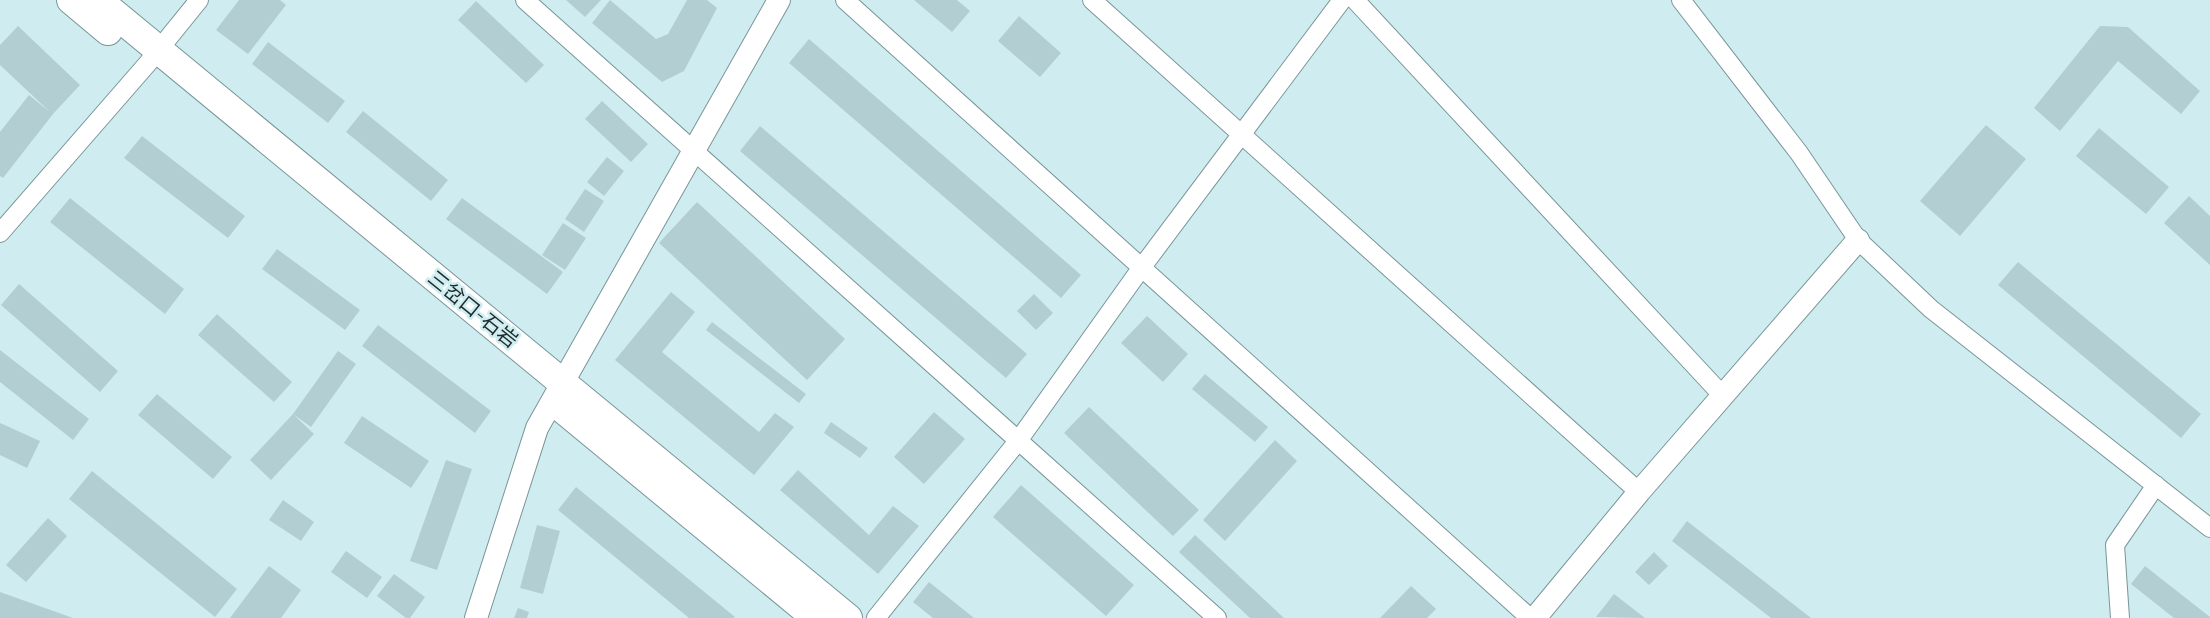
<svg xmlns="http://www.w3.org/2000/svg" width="2210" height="618" font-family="Manrope,'Noto Sans SC',sans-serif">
	<rect width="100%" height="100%" fill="#cfedf0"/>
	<!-- building -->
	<path fill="#b2ced2" d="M 239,0 L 280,0 L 286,5 L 248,54 L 216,30 Z
		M 566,0 L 601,0 L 585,17 Z
		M 610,0 L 656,39 L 668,34 L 687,0 L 707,0 L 717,8 L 684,71 L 662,82 L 592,23 Z
		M 914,0 L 957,0 L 970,11 L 952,32 Z
		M 476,1 L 544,65 L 526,83 L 458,20 Z
		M 1019,16 L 1061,53 L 1040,77 L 998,41 Z
		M 18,26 L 80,85 L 53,114 L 3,178 L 0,176 L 0,132 L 29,95 L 50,112 L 0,65 L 0,45 Z
		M 2100,26 L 2128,27 L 2200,91 L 2181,114 L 2118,61 L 2060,131 L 2034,108 Z
		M 809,39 L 1081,275 L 1061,298 L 789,63 Z
		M 268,42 L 345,101 L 328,123 L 252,64 Z
		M 602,101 L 648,144 L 631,162 L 585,119 Z
		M 363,111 L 448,180 L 431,201 L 346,132 Z
		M 1986,125 L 2026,159 L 1960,236 L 1920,201 Z
		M 760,126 L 1027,354 L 1006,378 L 740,151 Z
		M 2099,128 L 2169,187 L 2146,214 L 2076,156 Z
		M 142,136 L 245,216 L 228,238 L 124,158 Z
		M 607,157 L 624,171 L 604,196 L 587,182 Z
		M 585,189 L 604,201 L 584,232 L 565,219 Z
		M 2189,196 L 2210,216 L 2210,265 L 2164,223 Z
		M 70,198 L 184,289 L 165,314 L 50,222 Z
		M 462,198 L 563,272 L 547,294 L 446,219 Z
		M 697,202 L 845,339 L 807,380 L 659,243 Z
		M 563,223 L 586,238 L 565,270 L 542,255 Z
		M 277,249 L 360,310 L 345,330 L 262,269 Z
		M 2018,262 L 2201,414 L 2181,438 L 1998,285 Z
		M 19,284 L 118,371 L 100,392 L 1,305 Z
		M 671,292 L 695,312 L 662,352 L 759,432 L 775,413 L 794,427 L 754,475 L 615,360 Z
		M 1034,294 L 1053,313 L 1036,330 L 1017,311 Z
		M 217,314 L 292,382 L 274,402 L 198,335 Z
		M 1147,316 L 1188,354 L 1163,382 L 1121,343 Z
		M 712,322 L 806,394 L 799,403 L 706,330 Z
		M 378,325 L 491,411 L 475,433 L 362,346 Z
		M 0,350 L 89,419 L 73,440 L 0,382 Z
		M 338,351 L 356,364 L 311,427 L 293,414 L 314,434 L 271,480 L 250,460 L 293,414 Z
		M 1205,374 L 1268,427 L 1255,442 L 1192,389 Z
		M 157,394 L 232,457 L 213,479 L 138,415 Z
		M 1089,407 L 1199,510 L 1173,536 L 1064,433 Z
		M 934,412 L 965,439 L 924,484 L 894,457 Z
		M 362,416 L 429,461 L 411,488 L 344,443 Z
		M 831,422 L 868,448 L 860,458 L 824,433 Z
		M 0,423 L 40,441 L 27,468 L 0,455 Z
		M 1275,440 L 1297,461 L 1225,541 L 1203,520 Z
		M 446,460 L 472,469 L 437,570 L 410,561 Z
		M 798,470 L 869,535 L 893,506 L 919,526 L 878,574 L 780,490 Z
		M 92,471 L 237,589 L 215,617 L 69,499 Z
		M 1021,485 L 1134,585 L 1106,616 L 993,517 Z
		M 576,487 L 735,617 L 733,618 L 689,618 L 558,510 Z
		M 283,500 L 314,522 L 301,541 L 269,520 Z
		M 48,518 L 67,536 L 26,582 L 6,565 Z
		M 1687,521 L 1811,618 L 1771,618 L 1672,541 Z
		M 537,525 L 560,531 L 543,594 L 520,588 Z
		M 1195,535 L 1284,618 L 1250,618 L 1179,552 Z
		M 346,551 L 382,577 L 367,598 L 331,572 Z
		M 1654,552 L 1668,566 L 1649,585 L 1635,572 Z
		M 269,566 L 301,590 L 281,618 L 230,618 Z
		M 2145,566 L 2210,617 L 2210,618 L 2174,618 L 2131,584 Z
		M 394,574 L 425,597 L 410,618 L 406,618 L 377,596 Z
		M 929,582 L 974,618 L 933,618 L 913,602 Z
		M 1411,586 L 1436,609 L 1427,618 L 1380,618 Z
		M 0,592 L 73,618 L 0,618 Z
		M 1614,594 L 1645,618 L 1596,617 Z
		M 518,608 L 529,612 L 527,618 L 514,618 Z"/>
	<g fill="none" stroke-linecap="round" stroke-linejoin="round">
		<defs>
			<path id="minor" d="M 525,0 L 1217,618
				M 845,0 L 1530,618
				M 1092,0 L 1639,492
				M 1355,0 L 1723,396
				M 1681,0 L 1799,153 L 1858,240 L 1931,309 L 2210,528
				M 0,233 L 148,63 L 199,0
				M 876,618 L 1018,441 L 1142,267 L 1342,0
				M 2120,618 L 2115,545 L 2156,485"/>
			<path id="tertiary" d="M 476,618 L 537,428 L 779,0
				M 1535,618 L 1639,492 L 1858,240"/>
			<path id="trunk" d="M 71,0 L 108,31
				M 98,0 L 848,618
				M 559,406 L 816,618"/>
		</defs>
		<!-- minor casing -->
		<use href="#minor" stroke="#799598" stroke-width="20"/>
		<!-- tertiary casing -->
		<use href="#tertiary" stroke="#799598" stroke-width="24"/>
		<!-- trunk casing -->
		<use href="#trunk" stroke="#799598" stroke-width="30"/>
		<!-- minor -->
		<use href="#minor" stroke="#fff" stroke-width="18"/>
		<!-- tertiary -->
		<use href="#tertiary" stroke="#fff" stroke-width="22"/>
		<!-- trunk -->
		<use href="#trunk" stroke="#fff" stroke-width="28"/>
	</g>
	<g text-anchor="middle" stroke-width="5" stroke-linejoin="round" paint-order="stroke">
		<!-- street labels -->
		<g font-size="20" fill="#1e292b" stroke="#cfedf0">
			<text transform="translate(473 309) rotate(39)" y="7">三岔口-石岩</text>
		</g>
	</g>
</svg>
